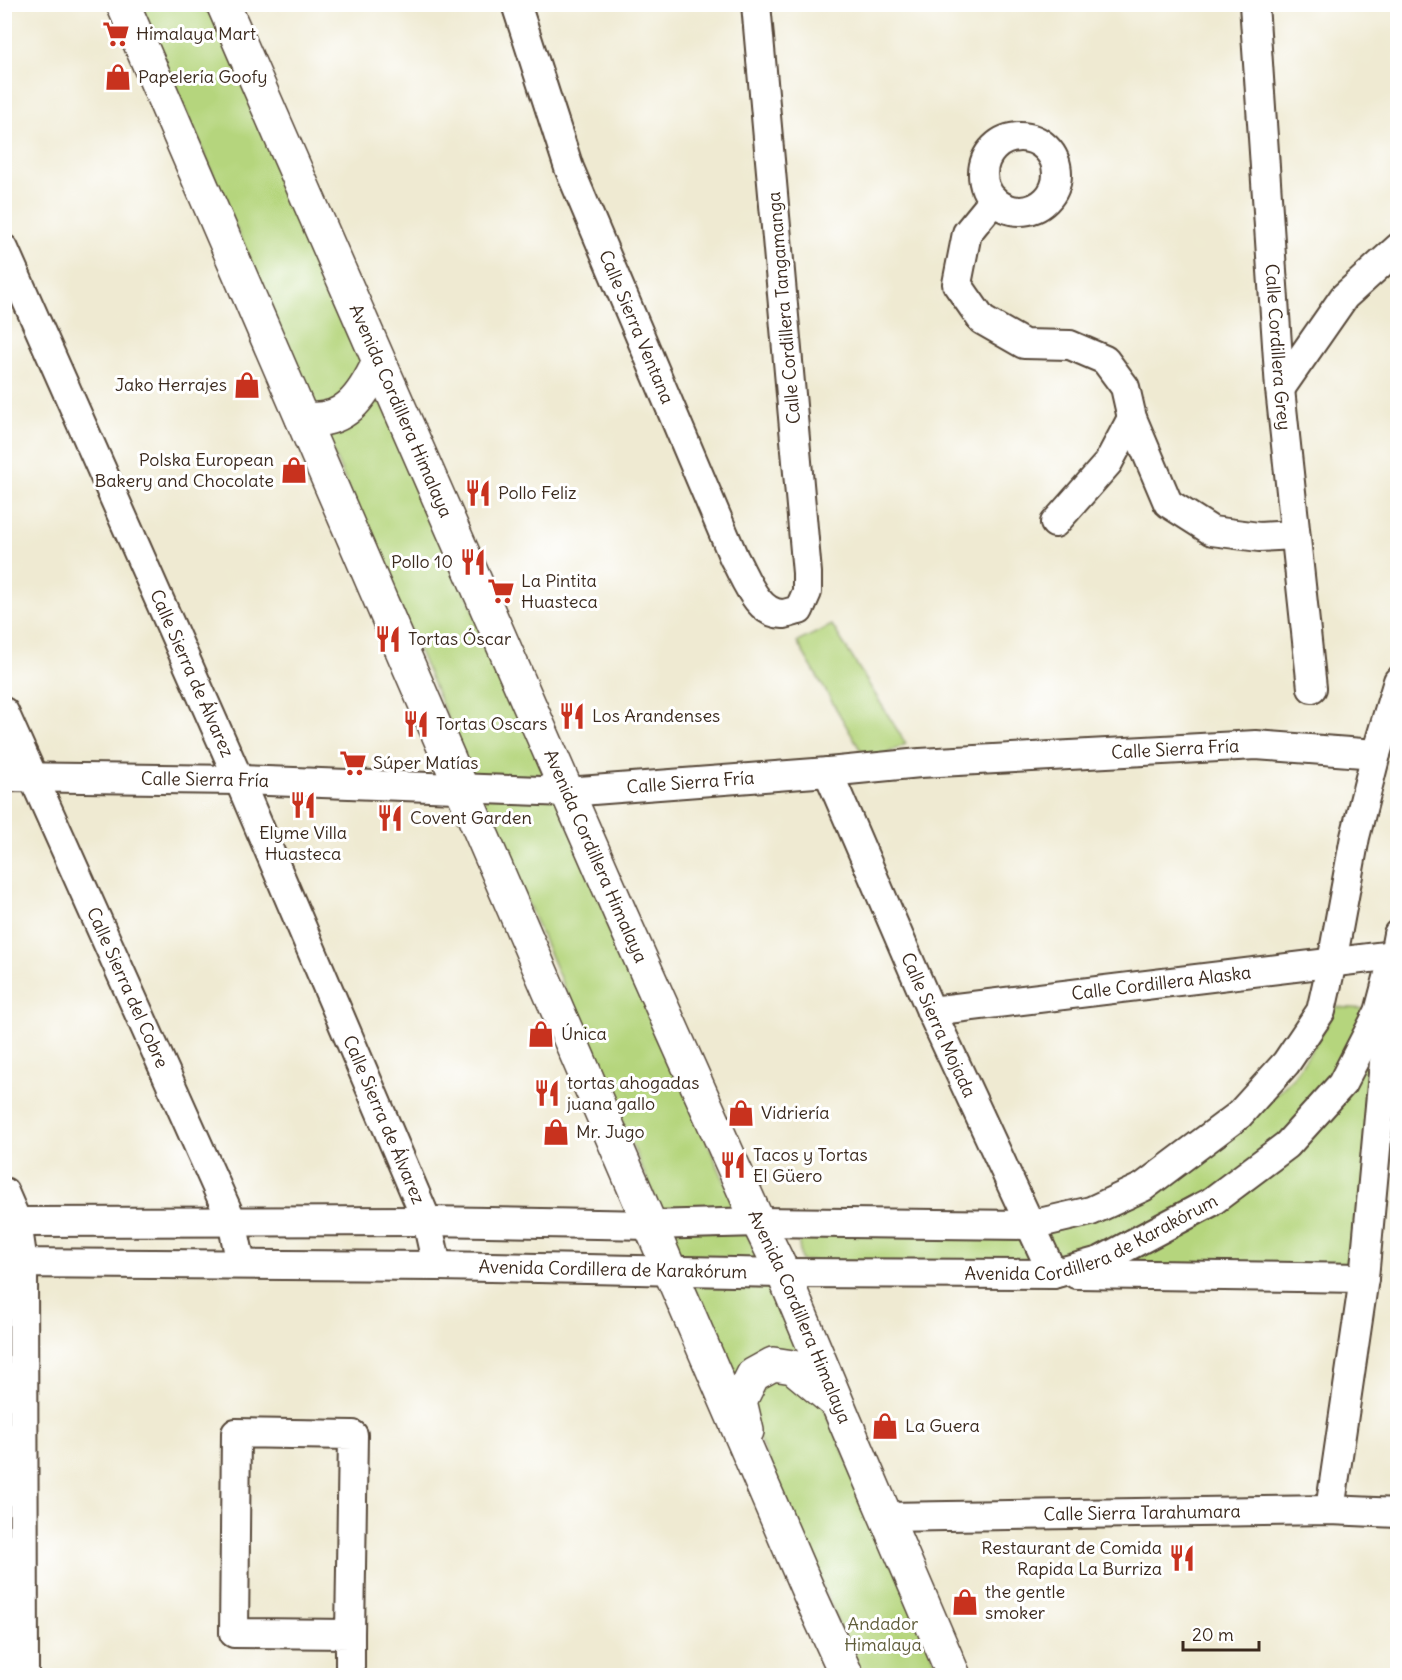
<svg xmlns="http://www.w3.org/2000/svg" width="1402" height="1680" font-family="Delius,sans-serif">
	<rect width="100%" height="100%" fill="#fff"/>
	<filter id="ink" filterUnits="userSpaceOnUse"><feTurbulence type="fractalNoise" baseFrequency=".0167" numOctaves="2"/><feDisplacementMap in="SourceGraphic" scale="12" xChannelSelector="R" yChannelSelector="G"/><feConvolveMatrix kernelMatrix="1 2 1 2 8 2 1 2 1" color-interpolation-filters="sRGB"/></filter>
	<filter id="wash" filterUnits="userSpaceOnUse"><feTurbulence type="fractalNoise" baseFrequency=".008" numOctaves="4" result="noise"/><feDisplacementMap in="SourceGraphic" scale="24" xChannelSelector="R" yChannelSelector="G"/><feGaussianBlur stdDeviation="1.35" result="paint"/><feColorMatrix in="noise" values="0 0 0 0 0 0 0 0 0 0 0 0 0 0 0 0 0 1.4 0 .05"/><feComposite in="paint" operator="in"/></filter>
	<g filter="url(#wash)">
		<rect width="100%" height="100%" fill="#efead2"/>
		<!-- built -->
		<path fill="#f3cfe0" d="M 5,1604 L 8,1604 L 8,1661 L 5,1661 Z"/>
		<!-- green -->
		<path fill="#b5d57d" stroke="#78804e" stroke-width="1.5" d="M 140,5 L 208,5 L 940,1672 L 928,1676 L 861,1675 Z
			M 832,625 L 906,744 L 868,763 L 797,642 Z
			M 1334,1007 L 1384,1010 L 1358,1272 L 801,1261 L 797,1228 L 1043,1230 L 1245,1124 L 1294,1077 L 1327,1026 Z"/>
	</g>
	<g filter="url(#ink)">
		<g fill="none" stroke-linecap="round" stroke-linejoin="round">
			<defs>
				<g id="minor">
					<path id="s1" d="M 516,4 L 569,168 L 734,558 C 745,577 757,615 784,614 C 789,613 794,611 799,610 L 807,592 L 807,573 L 756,4"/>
					<path id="s2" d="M 1254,4 L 1280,389 L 1312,688"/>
					<circle cx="1020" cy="174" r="37"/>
					<path d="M 994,200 L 967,233 L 957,284 L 982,320 L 1024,344 L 1070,345 L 1105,360 L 1125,387 L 1132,418 L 1168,503 L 1212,531 L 1259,537 L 1295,535"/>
					<path id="s3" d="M 4,249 L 239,780 L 427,1221 L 437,1266"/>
					<path d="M 1280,389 L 1344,297 L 1398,248"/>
					<path d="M 1055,523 L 1108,463 L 1132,418"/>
					<path id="s4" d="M 4,712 L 232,1221 L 241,1264"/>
					<path id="s5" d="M 828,772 L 931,1011 L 1053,1274"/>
					<path id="s6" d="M 4,777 L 239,780 L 567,792 L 828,772 L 920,763 L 1256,745 L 1376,754"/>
					<path id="s7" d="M 931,1011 L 1394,955"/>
					<path d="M 4,1192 L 17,1222 L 23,1263 L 24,1676"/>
					<path d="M 4,1222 L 427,1221 L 651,1225 L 758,1222 L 1031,1225 L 1091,1211 L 1143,1187 L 1239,1115 L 1286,1063 L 1321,1011 L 1332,962 L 1355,837 L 1376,754 L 1398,681"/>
					<path id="s8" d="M 4,1263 L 437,1266 L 783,1273 L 1053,1274 L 1100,1261 L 1211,1202 L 1287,1145 L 1342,1084 L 1379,1012 L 1394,955"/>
					<path d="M 1076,1274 L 1364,1278"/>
					<path d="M 1330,1510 L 1364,1278 L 1394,955 L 1398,934"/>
					<path id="s9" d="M 886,1517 L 1330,1510 L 1398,1513"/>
					<path d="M 350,1676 L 350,1634 L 353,1435 L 236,1433 L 234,1633 L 350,1634"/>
				</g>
				<g id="major">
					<path d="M 123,4 L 810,1595 L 847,1676"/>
					<path id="s10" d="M 223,4 L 621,915 L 758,1222 L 783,1273 L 844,1419 L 954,1676"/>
					<path d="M 302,418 C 344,426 363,396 379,362"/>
					<path d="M 747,1431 L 740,1401 L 753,1375 L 773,1364 L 793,1367 L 834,1401"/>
				</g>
			</defs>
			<!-- minor casing -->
			<use href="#minor" stroke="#564739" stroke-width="32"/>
			<!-- major casing -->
			<use href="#major" stroke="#564739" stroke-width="36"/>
			<!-- minor -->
			<use href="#minor" stroke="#fff" stroke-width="28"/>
			<!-- major -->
			<use href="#major" stroke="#fff" stroke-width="33"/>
		</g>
	</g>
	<!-- icons -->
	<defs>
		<symbol id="supermarket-bare" viewBox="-9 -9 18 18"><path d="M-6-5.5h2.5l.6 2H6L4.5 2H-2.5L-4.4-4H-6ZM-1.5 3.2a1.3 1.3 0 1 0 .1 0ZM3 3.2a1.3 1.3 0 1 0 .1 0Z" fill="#c8321e" stroke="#fff" stroke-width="2.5" paint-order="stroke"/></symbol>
		<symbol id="shop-bare" viewBox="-9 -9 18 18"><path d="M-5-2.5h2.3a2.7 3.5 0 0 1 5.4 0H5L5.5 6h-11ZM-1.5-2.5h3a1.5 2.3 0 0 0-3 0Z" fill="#c8321e" stroke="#fff" stroke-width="2.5" paint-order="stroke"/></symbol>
		<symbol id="restaurant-bare" viewBox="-9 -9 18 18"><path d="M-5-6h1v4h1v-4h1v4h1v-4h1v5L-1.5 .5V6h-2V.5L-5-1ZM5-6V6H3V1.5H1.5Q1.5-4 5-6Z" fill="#c8321e" stroke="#fff" stroke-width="2.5" paint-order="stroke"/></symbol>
	</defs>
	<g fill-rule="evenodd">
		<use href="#supermarket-bare" x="97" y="15" width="38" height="38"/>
		<use href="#shop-bare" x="99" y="58" width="38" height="38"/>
		<use href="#shop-bare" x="228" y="366" width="38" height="38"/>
		<use href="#shop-bare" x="275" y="451" width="38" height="38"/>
		<use href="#restaurant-bare" x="459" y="474" width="38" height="38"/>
		<use href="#restaurant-bare" x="454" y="543" width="38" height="38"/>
		<use href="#supermarket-bare" x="482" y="572" width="38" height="38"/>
		<use href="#restaurant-bare" x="369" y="620" width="38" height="38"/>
		<use href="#restaurant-bare" x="553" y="697" width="38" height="38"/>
		<use href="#restaurant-bare" x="397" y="705" width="38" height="38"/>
		<use href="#supermarket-bare" x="334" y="744" width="38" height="38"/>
		<use href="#restaurant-bare" x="284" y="786" width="38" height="38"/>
		<use href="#restaurant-bare" x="371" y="799" width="38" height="38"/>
		<use href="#shop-bare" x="522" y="1015" width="38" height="38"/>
		<use href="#restaurant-bare" x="528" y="1074" width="38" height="38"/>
		<use href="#shop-bare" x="722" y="1094" width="38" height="38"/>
		<use href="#shop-bare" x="537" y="1113" width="38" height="38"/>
		<use href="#restaurant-bare" x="714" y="1146" width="38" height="38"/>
		<use href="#shop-bare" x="866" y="1407" width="38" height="38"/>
		<use href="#restaurant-bare" x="1163" y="1539" width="38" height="38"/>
		<use href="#shop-bare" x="946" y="1583" width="38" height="38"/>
	</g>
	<g text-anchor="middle" stroke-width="6" stroke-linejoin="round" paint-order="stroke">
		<!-- poi labels -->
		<g font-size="18" fill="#3b2a1e" stroke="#fff" text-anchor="start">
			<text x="136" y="40">Himalaya Mart</text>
			<text x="138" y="83">Papelería Goofy</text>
			<text x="227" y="391" text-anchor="end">Jako Herrajes</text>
			<text x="274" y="466" text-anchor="end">Polska European<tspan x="274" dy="21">Bakery and Chocolate</tspan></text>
			<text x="498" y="499">Pollo Feliz</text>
			<text x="453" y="568" text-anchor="end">Pollo 10</text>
			<text x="521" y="587">La Pintita<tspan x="521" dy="21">Huasteca</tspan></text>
			<text x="408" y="645">Tortas Óscar</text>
			<text x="592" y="722">Los Arandenses</text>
			<text x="436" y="730">Tortas Oscars</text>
			<text x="373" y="769">Súper Matías</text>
			<text x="410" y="824">Covent Garden</text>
			<text x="303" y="839" text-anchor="middle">Elyme Villa<tspan x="303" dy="21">Huasteca</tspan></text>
			<text x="561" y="1040">Única</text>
			<text x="567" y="1089">tortas ahogadas<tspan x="567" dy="21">juana gallo</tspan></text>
			<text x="761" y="1119">Vidriería</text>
			<text x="576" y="1138">Mr. Jugo</text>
			<text x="753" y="1161">Tacos y Tortas<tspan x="753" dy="21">El Güero</tspan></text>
			<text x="905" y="1432">La Guera</text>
			<text x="1162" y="1554" text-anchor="end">Restaurant de Comida<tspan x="1162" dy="21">Rapida La Burriza</tspan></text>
			<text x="985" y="1598">the gentle<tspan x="985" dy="21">smoker</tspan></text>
		</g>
		<!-- street labels -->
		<g font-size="18" fill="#3b2a1e" stroke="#fff">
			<text transform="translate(784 308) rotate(-95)" y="6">Calle Cordillera Tangamanga</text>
			<text dy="6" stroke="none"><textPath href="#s1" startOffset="345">Calle Sierra Ventana</textPath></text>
			<text dy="6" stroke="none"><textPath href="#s2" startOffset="344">Calle Cordillera Grey</textPath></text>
			<text dy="6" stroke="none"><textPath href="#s10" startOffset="444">Avenida Cordillera Himalaya</textPath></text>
			<text dy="6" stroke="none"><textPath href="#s3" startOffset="464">Calle Sierra de Álvarez</textPath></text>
			<text dy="6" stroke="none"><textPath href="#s6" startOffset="1173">Calle Sierra Fría</textPath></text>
			<text dy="6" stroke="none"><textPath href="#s6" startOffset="201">Calle Sierra Fría</textPath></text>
			<text dy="6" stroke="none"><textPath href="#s6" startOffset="687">Calle Sierra Fría</textPath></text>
			<text dy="6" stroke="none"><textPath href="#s10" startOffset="930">Avenida Cordillera Himalaya</textPath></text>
			<text dy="6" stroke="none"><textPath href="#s7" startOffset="232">Calle Cordillera Alaska</textPath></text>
			<text dy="6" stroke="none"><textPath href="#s4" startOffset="302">Calle Sierra del Cobre</textPath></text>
			<text dy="6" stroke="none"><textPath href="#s5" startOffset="276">Calle Sierra Mojada</textPath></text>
			<text dy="6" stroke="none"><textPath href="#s3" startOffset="950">Calle Sierra de Álvarez</textPath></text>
			<text dy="6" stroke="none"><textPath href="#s8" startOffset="1095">Avenida Cordillera de Karakórum</textPath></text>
			<text dy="6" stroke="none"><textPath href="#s8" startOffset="609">Avenida Cordillera de Karakórum</textPath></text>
			<text dy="6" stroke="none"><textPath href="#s10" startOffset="1434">Avenida Cordillera Himalaya</textPath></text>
			<text dy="6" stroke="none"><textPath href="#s9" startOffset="256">Calle Sierra Tarahumara</textPath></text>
		</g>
		<!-- park labels -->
		<g font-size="18" fill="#605d3a" stroke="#fff">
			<text x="883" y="1630">Andador<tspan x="883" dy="21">Himalaya</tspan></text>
		</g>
	</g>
	<!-- margin -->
	<rect width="1402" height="1680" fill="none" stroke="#fff" stroke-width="24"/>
	<!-- scale -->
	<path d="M1183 1641v9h76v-9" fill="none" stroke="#3b2a1e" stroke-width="3"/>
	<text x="1192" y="1641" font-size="18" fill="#3b2a1e" stroke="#ffffff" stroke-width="4.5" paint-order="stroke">20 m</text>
</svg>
